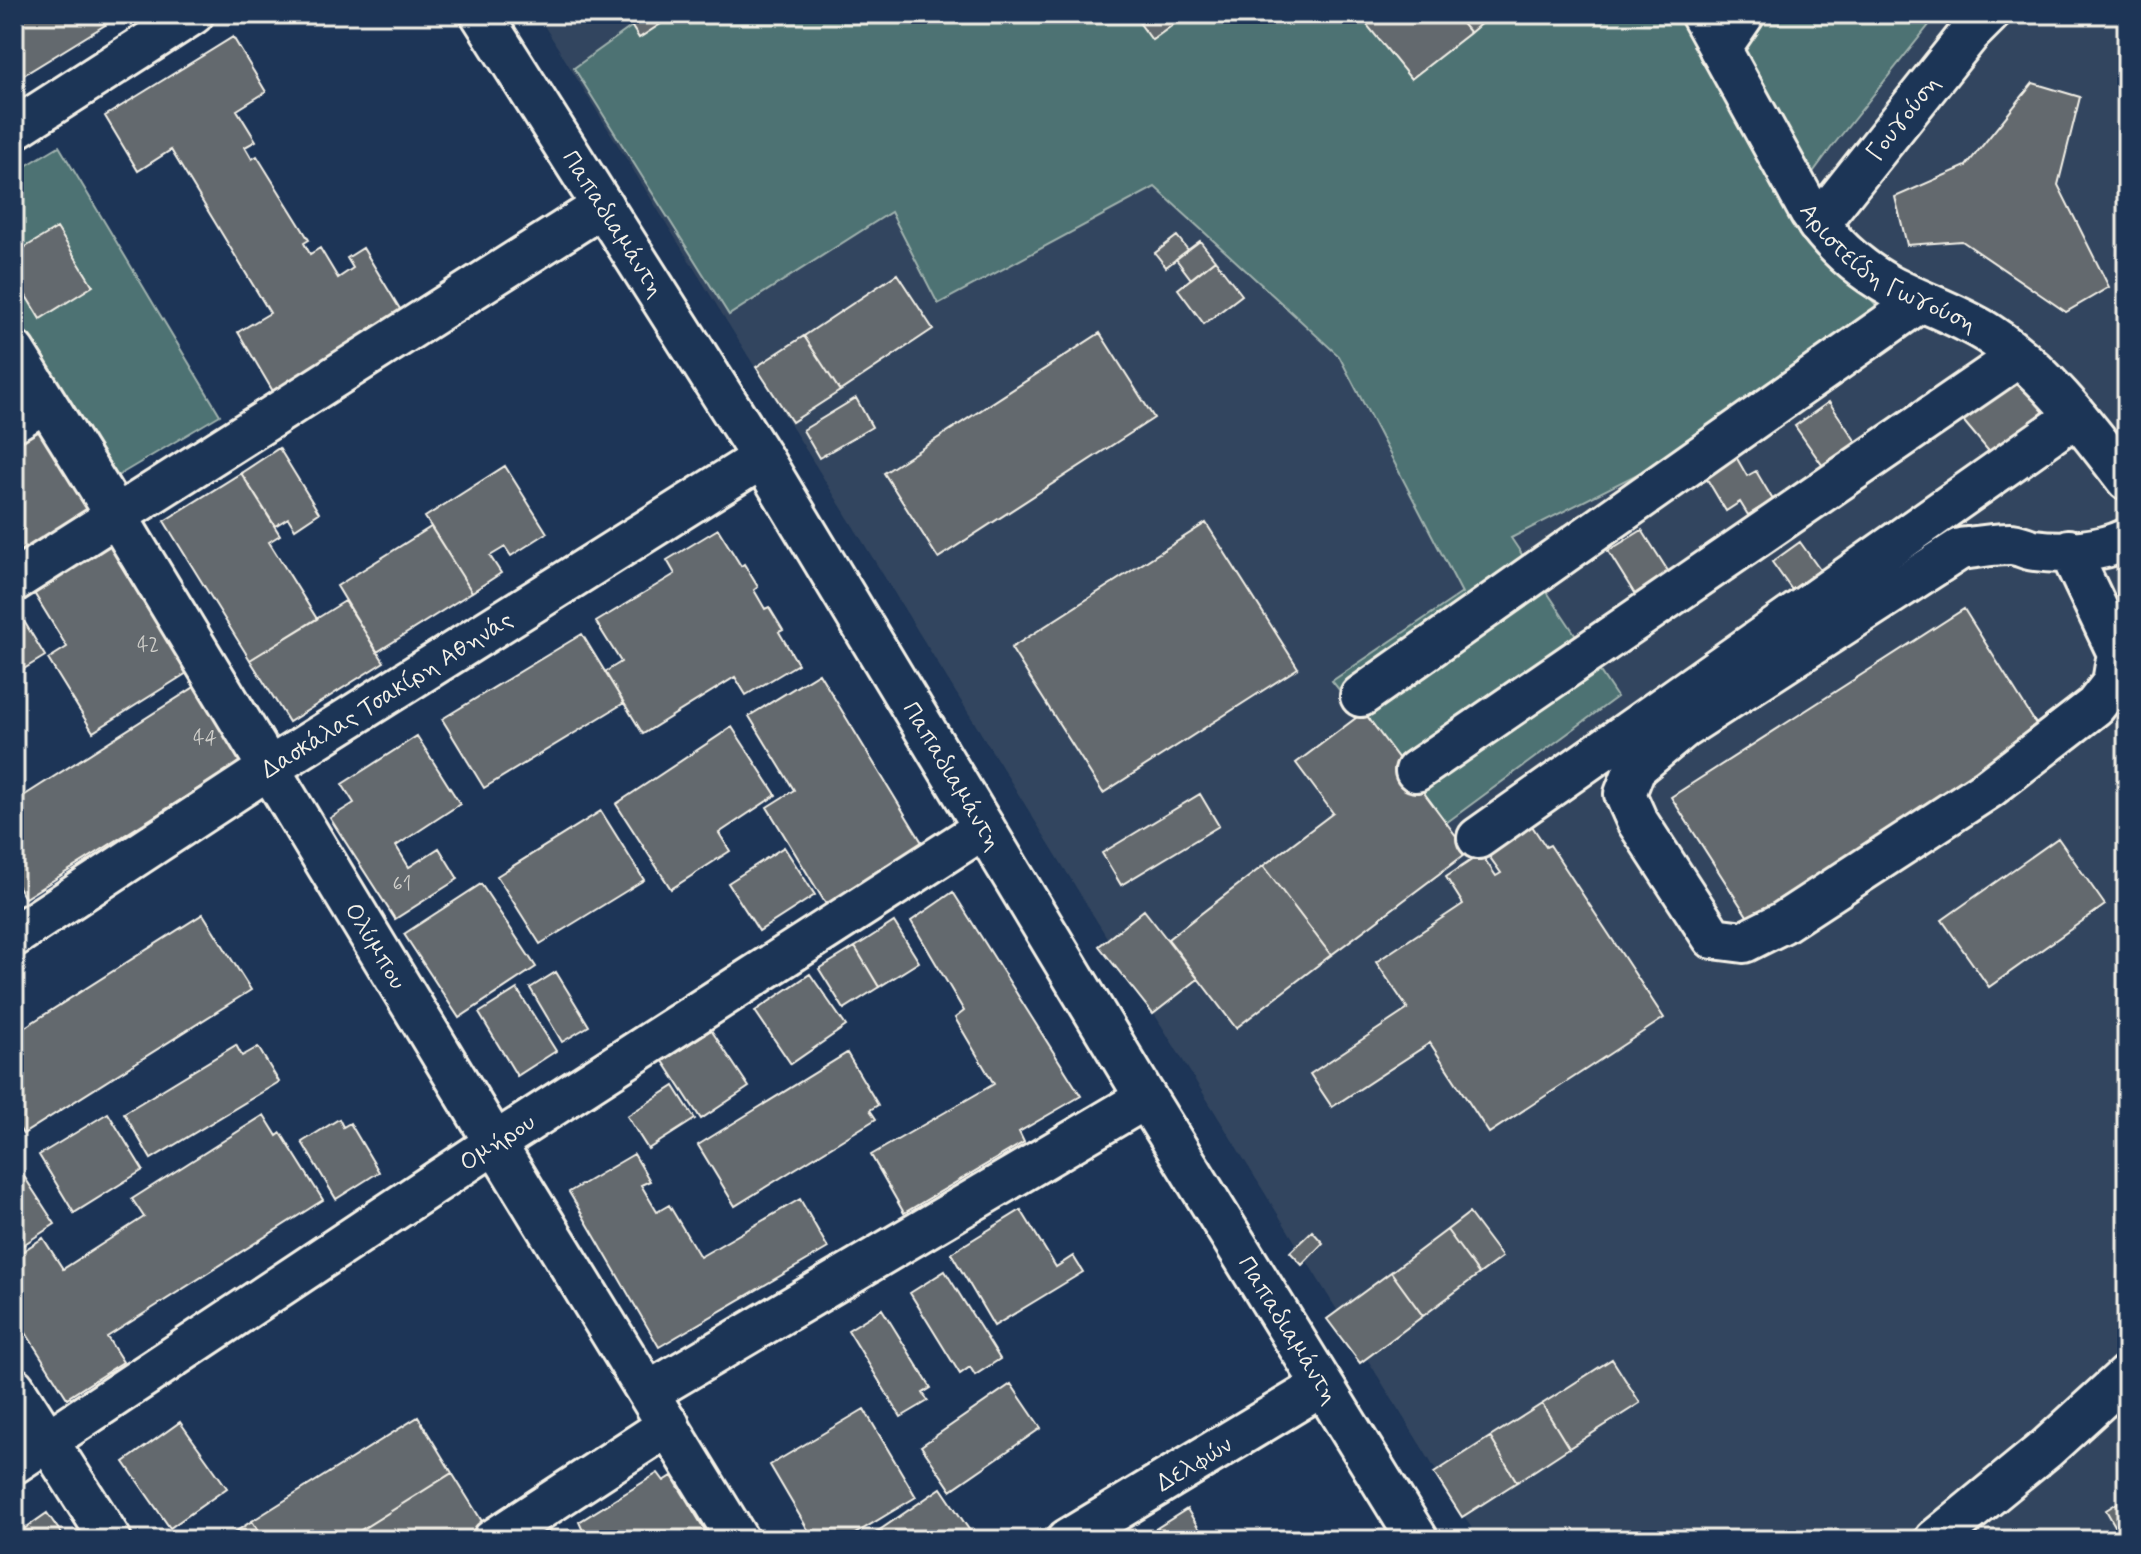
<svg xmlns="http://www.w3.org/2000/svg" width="2141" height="1554" font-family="Mynerve,sans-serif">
	<rect width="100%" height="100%" fill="#1d3557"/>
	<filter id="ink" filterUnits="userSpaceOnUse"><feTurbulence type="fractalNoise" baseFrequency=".0125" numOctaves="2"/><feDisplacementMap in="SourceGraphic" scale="16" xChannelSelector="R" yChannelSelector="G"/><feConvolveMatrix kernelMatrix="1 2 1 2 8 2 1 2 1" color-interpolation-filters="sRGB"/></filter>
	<g filter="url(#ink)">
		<!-- built -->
		<path fill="#32455e" d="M 537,14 L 2127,14 L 2127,1540 L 1479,1540 Z"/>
		<!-- green -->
		<path fill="#4d7273" stroke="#a0b2ae" stroke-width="2" d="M 649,14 L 1925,14 L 1929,25 L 1831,148 L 1786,209 L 1906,338 L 1511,538 L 1617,697 L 1446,823 L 1332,681 L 1462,593 L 1339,356 L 1155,187 L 938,304 L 891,212 L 729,315 L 574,68 Z
			M 59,146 L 220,415 L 114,478 L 14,313 L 14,173 Z"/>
		<!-- building -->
		<path fill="#63696e" stroke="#f4f1e8" stroke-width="2" d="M 14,14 L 123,14 L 14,81 Z
			M 624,14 L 676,14 L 639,38 Z
			M 1133,14 L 1188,14 L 1152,40 Z
			M 1380,14 L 1454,14 L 1470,33 L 1411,79 L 1367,25 Z
			M 1454,14 L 1492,14 L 1470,33 Z
			M 233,37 L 266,92 L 237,110 L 256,141 L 245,147 L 252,159 L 257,156 L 309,240 L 304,243 L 310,254 L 320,248 L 338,278 L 353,268 L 347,258 L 363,248 L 403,314 L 274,393 L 238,332 L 270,313 L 171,150 L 138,171 L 105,116 Z
			M 2033,83 L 2080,97 L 2058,185 L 2109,287 L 2066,312 L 1962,241 L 1907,245 L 1895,197 L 1966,166 Z
			M 57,228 L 93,286 L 40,319 L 14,276 L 14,254 Z
			M 1177,236 L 1188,250 L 1166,267 L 1155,253 Z
			M 1200,241 L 1215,260 L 1191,279 L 1176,259 Z
			M 1215,260 L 1242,295 L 1204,324 L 1178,289 Z
			M 897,274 L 933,329 L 840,391 L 804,336 Z
			M 1100,333 L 1154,418 L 938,558 L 884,473 Z
			M 804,336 L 840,391 L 792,422 L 756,367 Z
			M 2014,373 L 2050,417 L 1997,461 L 1961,418 Z
			M 856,398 L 872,427 L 819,458 L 803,430 Z
			M 1829,402 L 1867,458 L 1834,482 L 1795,426 Z
			M 44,419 L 102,511 L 14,569 L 14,439 Z
			M 279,448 L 319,513 L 295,529 L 288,518 L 275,526 L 241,473 Z
			M 1735,455 L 1747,476 L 1756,471 L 1773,500 L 1748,515 L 1740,502 L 1726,511 L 1704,474 Z
			M 505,466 L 547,533 L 511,556 L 505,547 L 490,556 L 501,573 L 472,592 L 425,517 Z
			M 241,473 L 280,535 L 269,542 L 317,619 L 250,660 L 164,521 Z
			M 1206,523 L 1298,668 L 1103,793 L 1011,648 Z
			M 431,527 L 472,592 L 377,652 L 337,586 Z
			M 718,529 L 741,566 L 744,564 L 758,587 L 754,590 L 765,609 L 769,607 L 783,630 L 779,632 L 798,664 L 746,695 L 735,677 L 643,734 L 605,672 L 621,662 L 596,622 L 675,574 L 667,560 Z
			M 1642,530 L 1675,582 L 1641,604 L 1608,551 Z
			M 123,537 L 195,668 L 93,732 L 48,659 L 67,647 L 34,593 Z
			M 1800,542 L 1820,570 L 1792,590 L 1772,562 Z
			M 345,601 L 384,662 L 289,722 L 250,660 Z
			M 1964,609 L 2041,732 L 1749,919 L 1671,797 Z
			M 19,613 L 45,656 L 14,675 L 14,617 Z
			M 582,634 L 624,703 L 484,788 L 442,719 Z
			M 819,673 L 926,849 L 829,909 L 767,807 L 794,790 L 749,716 Z
			M 204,681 L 250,756 L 25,898 L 14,880 L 14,802 Z
			M 1364,712 L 1468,852 L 1331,955 L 1263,866 L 1333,813 L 1296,763 Z
			M 732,727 L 776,795 L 719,833 L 730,851 L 671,889 L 616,804 Z
			M 417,736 L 460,804 L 396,846 L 409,867 L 439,848 L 458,879 L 395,919 L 330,818 L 354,803 L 342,784 Z
			M 1200,794 L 1219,826 L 1121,885 L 1102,853 Z
			M 601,811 L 644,880 L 540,944 L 497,876 Z
			M 1530,823 L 1546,847 L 1550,845 L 1664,1018 L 1489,1133 L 1430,1043 L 1332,1107 L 1310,1074 L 1408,1009 L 1376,962 L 1463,904 L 1446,877 L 1481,854 L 1496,876 L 1501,873 L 1486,852 Z
			M 2058,838 L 2105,905 L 1989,987 L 1942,920 Z
			M 784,847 L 815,895 L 759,931 L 728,883 Z
			M 1263,866 L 1331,955 L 1236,1028 L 1168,939 Z
			M 481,884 L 536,967 L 459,1018 L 404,934 Z
			M 953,892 L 1081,1096 L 1019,1132 L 1024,1142 L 904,1213 L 871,1155 L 994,1084 L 955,1018 L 964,1011 L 911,921 Z
			M 1144,910 L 1198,979 L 1153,1014 L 1099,946 Z
			M 203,914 L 251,990 L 23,1134 L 14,1120 L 14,1034 Z
			M 894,922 L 919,962 L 879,987 L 855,947 Z
			M 855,947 L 879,987 L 844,1009 L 819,969 Z
			M 556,972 L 589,1026 L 562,1042 L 530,988 Z
			M 810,974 L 846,1026 L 791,1064 L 755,1011 Z
			M 517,989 L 556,1051 L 517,1076 L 479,1013 Z
			M 711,1030 L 749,1087 L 701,1119 L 663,1061 Z
			M 236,1045 L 242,1056 L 258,1047 L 279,1082 L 151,1159 L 124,1113 Z
			M 847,1053 L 878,1105 L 870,1110 L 876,1119 L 735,1206 L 698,1145 Z
			M 674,1086 L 695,1119 L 648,1149 L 627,1116 Z
			M 108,1113 L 143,1170 L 74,1213 L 39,1155 Z
			M 264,1115 L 277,1136 L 281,1133 L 323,1200 L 107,1337 L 123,1362 L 67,1398 L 14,1314 L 14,1257 L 43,1238 L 63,1269 L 144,1217 L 132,1199 Z
			M 339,1119 L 343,1127 L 350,1123 L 379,1172 L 336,1199 L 302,1142 Z
			M 634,1154 L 650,1181 L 641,1185 L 657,1212 L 669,1205 L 700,1257 L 800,1199 L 828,1248 L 659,1347 L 569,1192 Z
			M 14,1161 L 55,1224 L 14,1251 Z
			M 1021,1210 L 1056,1267 L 1073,1256 L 1083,1272 L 994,1326 L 951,1253 Z
			M 1469,1213 L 1502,1257 L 1479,1274 L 1447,1230 Z
			M 1447,1230 L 1479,1274 L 1423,1316 L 1391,1272 Z
			M 1312,1231 L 1323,1243 L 1302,1265 L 1290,1252 Z
			M 945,1271 L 1000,1359 L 975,1375 L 970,1367 L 960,1374 L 910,1293 Z
			M 1391,1272 L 1423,1316 L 1360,1363 L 1327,1319 Z
			M 882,1309 L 931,1388 L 923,1393 L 928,1401 L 901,1417 L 848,1330 Z
			M 1612,1359 L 1640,1403 L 1569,1448 L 1542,1404 Z
			M 1011,1384 L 1041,1428 L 951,1490 L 921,1446 Z
			M 1542,1404 L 1569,1448 L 1517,1482 L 1490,1437 Z
			M 864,1409 L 916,1497 L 845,1540 L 814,1540 L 770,1465 Z
			M 418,1417 L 452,1473 L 345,1540 L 264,1540 L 252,1521 Z
			M 180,1422 L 227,1488 L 170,1528 L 124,1462 Z
			M 1490,1437 L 1517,1482 L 1462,1517 L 1434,1473 Z
			M 452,1473 L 488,1531 L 474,1540 L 345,1540 Z
			M 658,1473 L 664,1481 L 672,1476 L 711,1540 L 587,1540 L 579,1522 Z
			M 941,1488 L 976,1540 L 865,1540 Z
			M 2127,1497 L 2127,1540 L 2123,1540 L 2106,1510 Z
			M 1187,1509 L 1206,1540 L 1138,1540 Z
			M 47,1513 L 66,1540 L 14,1540 L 14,1536 Z
			M 252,1521 L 264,1540 L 223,1540 Z
			M 582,1532 L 587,1540 L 568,1540 Z"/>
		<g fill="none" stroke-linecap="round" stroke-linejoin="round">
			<defs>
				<g id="minor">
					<path id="s1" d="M 481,14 L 762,458 L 1146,1098 L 1418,1540"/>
					<path id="s2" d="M 1701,14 L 1810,212 C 1830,242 1858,268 1890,286 C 1922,303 1958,314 1989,334 C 2044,370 2087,428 2127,480"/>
					<path d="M 1720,49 L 1744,14"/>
					<path d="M 14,129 L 193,14"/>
					<path id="s3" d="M 1818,224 L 1970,33 L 1989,14"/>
					<path id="s4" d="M 14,351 L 116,515 L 495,1143 L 738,1540"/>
					<path d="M 14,421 L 45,402"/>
					<path d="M 2069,550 L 2118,653 L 2113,683 L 2095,706 L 1989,788 L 1782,923 L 1744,942 L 1713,938 L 1637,821 L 1625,794 L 1635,768 L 1682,729 L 1960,549 C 1976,547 1994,544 2010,544 C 2019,544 2026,549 2034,550 C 2064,554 2101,552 2127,539"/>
					<path d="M 14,581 L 603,206"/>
					<path d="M 1361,696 L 1921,301"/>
					<path d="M 1416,771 L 2018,357"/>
					<path d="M 1478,838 L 2076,416"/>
					<path id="s5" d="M 14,936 L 268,769 L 762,458"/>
					<path d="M 14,1388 L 111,1540"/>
					<path d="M 649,1392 L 1146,1098"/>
					<path id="s6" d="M 14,1463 L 495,1143 L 984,828"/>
					<path d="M 493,1540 L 669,1425"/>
					<path id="s7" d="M 1067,1540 L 1322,1386"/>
					<path d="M 1935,1540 L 2047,1448 L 2127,1375"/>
				</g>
			</defs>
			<!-- minor casing -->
			<use href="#minor" stroke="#f4f1e8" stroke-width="46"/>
			<!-- minor -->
			<use href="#minor" stroke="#1d3557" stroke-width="40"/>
		</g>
	</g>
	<g text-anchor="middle" stroke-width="6" stroke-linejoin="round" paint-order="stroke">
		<!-- number labels -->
		<g font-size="20" fill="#d0cfca">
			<text x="148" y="651">42</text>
			<text x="205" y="744">44</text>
			<text x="402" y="890">61</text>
		</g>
		<!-- street labels -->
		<g font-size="24" fill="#f4f1e8" stroke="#1d3557">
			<text dy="8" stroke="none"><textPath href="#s3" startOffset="136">Γουγούση</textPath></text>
			<text dy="8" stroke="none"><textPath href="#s1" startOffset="248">Παπαδιαμάντη</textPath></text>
			<text dy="8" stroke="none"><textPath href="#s2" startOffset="324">Αριστείδη Γωγούση</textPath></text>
			<text dy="8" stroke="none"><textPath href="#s5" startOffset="444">Δασκάλας Τσακίρη Αθηνάς</textPath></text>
			<text dy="8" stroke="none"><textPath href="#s1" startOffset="896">Παπαδιαμάντη</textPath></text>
			<text dy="8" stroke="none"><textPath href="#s4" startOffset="696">Ολύμπου</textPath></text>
			<text dy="8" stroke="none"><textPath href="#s6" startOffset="580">Ομήρου</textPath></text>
			<text dy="8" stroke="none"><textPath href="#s1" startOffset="1544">Παπαδιαμάντη</textPath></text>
			<text dy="8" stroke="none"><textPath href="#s7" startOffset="148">Δελφών</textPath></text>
		</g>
	</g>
	<!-- margin -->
	<rect width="2141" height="1554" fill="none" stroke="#1d3557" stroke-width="48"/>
	<rect x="24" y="24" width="2093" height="1506" fill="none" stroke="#f4f1e8" stroke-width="3" filter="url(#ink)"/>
</svg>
